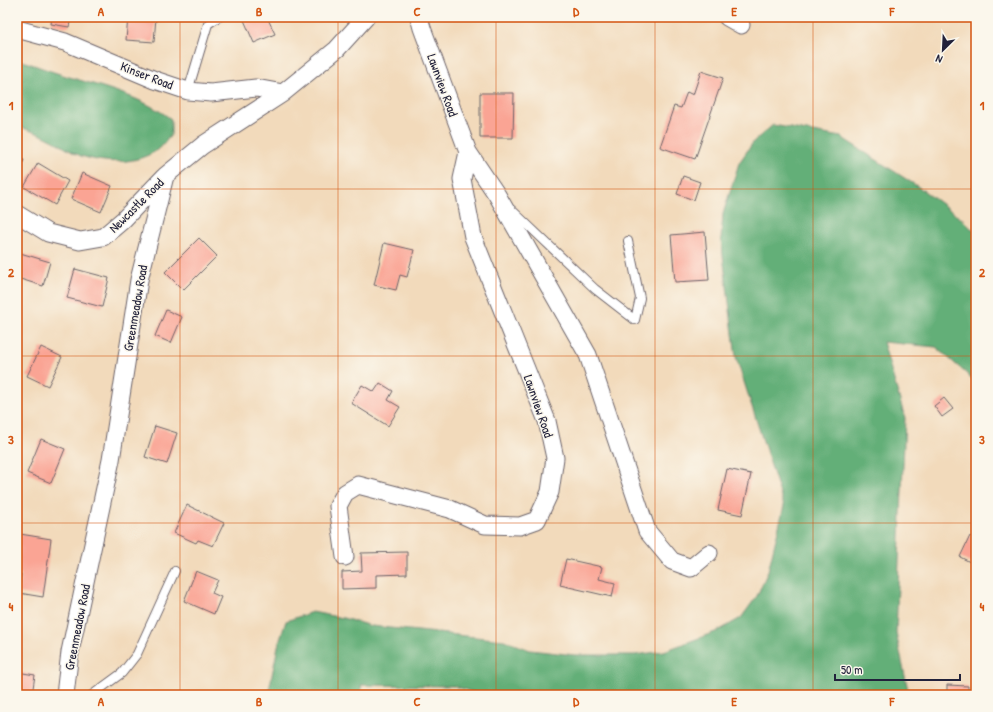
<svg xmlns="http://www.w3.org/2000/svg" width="993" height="712" font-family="'Patrick Hand',sans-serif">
	<rect width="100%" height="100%" fill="#fbf7ec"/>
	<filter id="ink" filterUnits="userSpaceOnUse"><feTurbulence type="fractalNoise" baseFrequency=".025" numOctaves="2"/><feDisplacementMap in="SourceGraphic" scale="8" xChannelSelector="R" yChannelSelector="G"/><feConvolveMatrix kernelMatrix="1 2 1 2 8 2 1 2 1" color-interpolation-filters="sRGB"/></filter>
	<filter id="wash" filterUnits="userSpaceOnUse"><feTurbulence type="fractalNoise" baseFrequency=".012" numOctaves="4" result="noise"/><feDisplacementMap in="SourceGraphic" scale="16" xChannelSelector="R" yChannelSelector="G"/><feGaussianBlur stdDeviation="0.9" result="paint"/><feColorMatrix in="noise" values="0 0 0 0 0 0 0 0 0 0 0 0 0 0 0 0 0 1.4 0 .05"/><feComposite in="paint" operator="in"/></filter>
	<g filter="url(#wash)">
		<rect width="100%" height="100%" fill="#f2dabb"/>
		<!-- forest -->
		<path fill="#64af78" stroke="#43685a" d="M 17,59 C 34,65 50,71 66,76 C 102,87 141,96 171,119 L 171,135 C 167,139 164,145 159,149 C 136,165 107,164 81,156 C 70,152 62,145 52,140 C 41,134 29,130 17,126 Z
			M 773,125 L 841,137 L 920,188 L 962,219 L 976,233 L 976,382 L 936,347 L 883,342 L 905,418 L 896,633 L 909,695 L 482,695 L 454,686 L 361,685 L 362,695 L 268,695 L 278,646 L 286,621 L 312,612 L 343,618 L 371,626 L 504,640 L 530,650 L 575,655 L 635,655 L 664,651 L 718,631 L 741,618 L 757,596 L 768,571 L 784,506 L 736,357 L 721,240 L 723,214 L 739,163 L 754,141 Z"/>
		<g id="blocks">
			<!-- building -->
			<path fill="#faa494" d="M 52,17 L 71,17 L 69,27 L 51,24 Z
				M 128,17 L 156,17 L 154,42 L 126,40 Z
				M 252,17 L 267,17 L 275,34 L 254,43 L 244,20 Z
				M 701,71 L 723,78 L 695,159 L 660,147 L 674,106 L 681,108 L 687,92 L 693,95 Z
				M 480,93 L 514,93 L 513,138 L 480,138 Z
				M 17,157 L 24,160 L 17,177 Z
				M 38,163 L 68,181 L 55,205 L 24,187 Z
				M 82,173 L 112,186 L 101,212 L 71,199 Z
				M 683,176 L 700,182 L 694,200 L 677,194 Z
				M 705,232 L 709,280 L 675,282 L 671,235 Z
				M 199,238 L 217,256 L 183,290 L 165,272 Z
				M 384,243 L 414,250 L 407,277 L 400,275 L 396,290 L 374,285 Z
				M 17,252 L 50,262 L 43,286 L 17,278 Z
				M 75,269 L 109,278 L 102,307 L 67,298 Z
				M 166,310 L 182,317 L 171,343 L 155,336 Z
				M 41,347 L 62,357 L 48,386 L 27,376 Z
				M 380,383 L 393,391 L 388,400 L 400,407 L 388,426 L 351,403 L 362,385 L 374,392 Z
				M 944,398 L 953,409 L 942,417 L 934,406 Z
				M 155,426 L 177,433 L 167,464 L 145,457 Z
				M 41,439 L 65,449 L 51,483 L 27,473 Z
				M 727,469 L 751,474 L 742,515 L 718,510 Z
				M 187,505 L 224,523 L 213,546 L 198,540 L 196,543 L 174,533 Z
				M 20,534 L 51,539 L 43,597 L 19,593 L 21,574 L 17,573 L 17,553 Z
				M 970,536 L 976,539 L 976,560 L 974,564 L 960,557 Z
				M 407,552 L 407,574 L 376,575 L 376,588 L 342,589 L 342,572 L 362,571 L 361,553 Z
				M 566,559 L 602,567 L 599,579 L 615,583 L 612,597 L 560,585 Z
				M 196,571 L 218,580 L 212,593 L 221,597 L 214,614 L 184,601 Z
				M 17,672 L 35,675 L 32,695 L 17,695 Z
				M 947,685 L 968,686 L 968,695 L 947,695 Z"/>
		</g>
	</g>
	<g filter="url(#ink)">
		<use href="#blocks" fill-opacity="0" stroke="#6b6268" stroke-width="1"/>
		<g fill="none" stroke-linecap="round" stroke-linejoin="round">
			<defs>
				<path id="lane" d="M 188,91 L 208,24 L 219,17
					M 512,210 L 595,289 L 635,320 L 640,298 L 628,241
					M 92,695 L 122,673 L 137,654 L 175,571"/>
				<path id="street" d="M 419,17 L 422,28 L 468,152 L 497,195 L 588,355 L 647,531 L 672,561 L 691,568 L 709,553
					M 727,17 L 741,25
					M 17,29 L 65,42 L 155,80 L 188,91 L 211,93 L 256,88 L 283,93
					M 17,214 L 48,233 L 80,241 L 103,237 L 123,220 L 164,177
					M 345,557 L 338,506 L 345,493 L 358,485 L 450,509 L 485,525 L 520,526 L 537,520 L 550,492 L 555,458 L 547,421 L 473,237 L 462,179 L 468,152
					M 65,695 L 70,652 L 111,460 L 139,280 L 165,176 L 203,145 L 283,93 L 337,49 L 366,17"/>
			</defs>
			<!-- lane casing -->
			<use href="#lane" stroke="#6b6268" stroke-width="10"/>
			<!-- street casing -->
			<use href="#street" stroke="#6b6268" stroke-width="19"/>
			<!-- lane -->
			<use href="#lane" stroke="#fff" stroke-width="8"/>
			<!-- street -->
			<use href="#street" stroke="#fff" stroke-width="17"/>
		</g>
	</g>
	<!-- grid -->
	<path fill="none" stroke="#d45411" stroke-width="1" stroke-opacity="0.55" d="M 180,17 L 180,695M 338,17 L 338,695M 496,17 L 496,695M 655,17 L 655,695M 813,17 L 813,695M 17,189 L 976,189M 17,356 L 976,356M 17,523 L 976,523"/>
	<g text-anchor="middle" stroke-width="3" stroke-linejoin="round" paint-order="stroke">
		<!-- street labels -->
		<g font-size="13" fill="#22223b" stroke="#fbf7ec">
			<text transform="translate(147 75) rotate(21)" y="5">Kinser Road</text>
			<text transform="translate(443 85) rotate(70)" y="5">Lawnview Road</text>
			<text transform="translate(136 205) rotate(-45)" y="5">Newcastle Road</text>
			<text transform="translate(135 308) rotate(-80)" y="5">Greenmeadow Road</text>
			<text transform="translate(539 406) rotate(71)" y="5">Lawnview Road</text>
			<text transform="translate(77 627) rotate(-79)" y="5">Greenmeadow Road</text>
		</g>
	</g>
	<!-- margin -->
	<rect width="993" height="712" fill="none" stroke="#fbf7ec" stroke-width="44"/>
	<!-- north arrow -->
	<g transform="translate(943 50) rotate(204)" stroke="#fbf7ec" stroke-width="3" paint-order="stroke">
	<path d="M0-3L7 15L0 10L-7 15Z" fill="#22223b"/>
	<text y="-6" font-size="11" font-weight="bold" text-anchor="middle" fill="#22223b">N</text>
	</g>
	<!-- scale -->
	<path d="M835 674v6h125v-6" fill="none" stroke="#22223b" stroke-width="2"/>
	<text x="841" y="674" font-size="12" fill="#22223b" stroke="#fbf7ec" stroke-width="3" paint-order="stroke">50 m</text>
	<rect x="22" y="22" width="949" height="668" fill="none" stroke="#d45411" stroke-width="1.5"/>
	<g font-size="13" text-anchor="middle" font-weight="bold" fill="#d45411">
		<text x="101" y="16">A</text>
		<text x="259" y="16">B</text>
		<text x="417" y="16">C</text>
		<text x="576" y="16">D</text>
		<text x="734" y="16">E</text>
		<text x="892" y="16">F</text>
		<text x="11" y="110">1</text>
		<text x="982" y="110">1</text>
		<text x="11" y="277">2</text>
		<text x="982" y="277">2</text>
		<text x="11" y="444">3</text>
		<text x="982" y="444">3</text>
		<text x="11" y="611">4</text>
		<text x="982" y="611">4</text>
		<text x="101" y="706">A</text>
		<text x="259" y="706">B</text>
		<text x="417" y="706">C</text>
		<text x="576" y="706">D</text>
		<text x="734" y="706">E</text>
		<text x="892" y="706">F</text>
	</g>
</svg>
